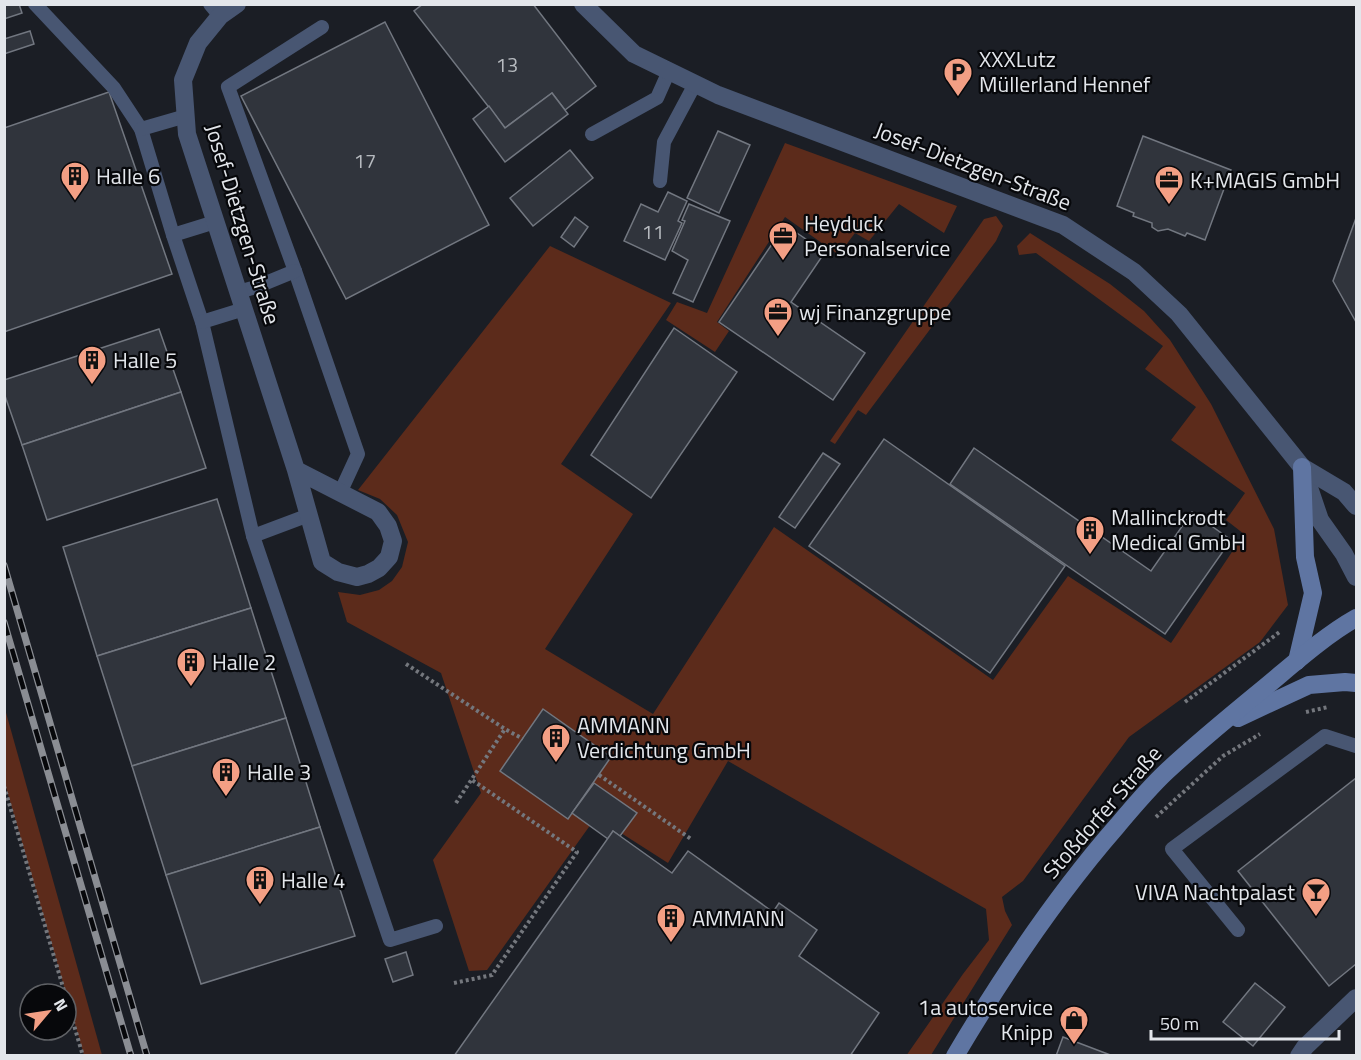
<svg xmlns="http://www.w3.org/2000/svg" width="1361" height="1060" viewBox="0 0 1361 1060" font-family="'Titillium Web',sans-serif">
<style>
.grass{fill:#5c2b1b}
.building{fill:#30343c;stroke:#727780;stroke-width:1.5}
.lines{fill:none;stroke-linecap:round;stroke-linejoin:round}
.path{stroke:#74777d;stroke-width:4;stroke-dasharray:3 3;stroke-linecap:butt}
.lane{stroke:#485672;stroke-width:14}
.street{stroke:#485672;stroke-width:18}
.secondary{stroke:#5f75a2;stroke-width:18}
.rail-casing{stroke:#8a8d93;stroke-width:7}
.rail{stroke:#07080b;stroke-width:4.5;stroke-dasharray:14;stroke-linecap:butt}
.labels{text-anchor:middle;stroke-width:4.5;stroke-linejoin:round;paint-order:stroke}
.number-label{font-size:20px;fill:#b6babf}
.poi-label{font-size:22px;fill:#e3e6eb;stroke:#07080b;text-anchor:start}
.street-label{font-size:22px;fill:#e3e6eb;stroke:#07080b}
</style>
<rect width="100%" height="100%" fill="#1b1e25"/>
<g class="grass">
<polygon points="785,143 957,206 944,233 899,204 869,241 855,233 843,249 836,253 785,217 717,322 729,331 715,352 666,320 677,302 707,313"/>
<polygon points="996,216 1003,226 996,241 866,415 858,410 835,444 830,441 984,219"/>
<polygon points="1030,233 1110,284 1144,311 1170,340 1211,404 1274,529 1288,605 1260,642 1129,737 1023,881 1002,897 1005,911 1012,925 931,1055 906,1056 963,974 989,940 986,909 728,761 668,863 596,817 487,970 469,971 433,860 481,793 441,673 347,622 338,592 360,595 379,590 392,581 402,567 408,542 397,515 380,499 358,490 550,246 671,303 561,464 633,514 545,649 653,714 774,527 993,680 1068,576 1171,643 1244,534 1226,520 1245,493 1171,440 1196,407 1145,369 1163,346 1036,253 1019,255 1017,246"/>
<polygon points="5,709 102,1055 84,1055 5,784"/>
</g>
<g class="building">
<polygon points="19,4 22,13 4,19 4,5"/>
<polygon points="423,4 533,4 596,86 565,110 552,93 505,128 414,11"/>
<polygon points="385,22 489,225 346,299 241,96"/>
<polygon points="30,31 34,44 4,54 4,39"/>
<polygon points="109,92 172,274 4,332 4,128"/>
<polygon points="552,93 568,114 505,162 473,119 489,106 505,128"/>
<polygon points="718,131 750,145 719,213 687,198"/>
<polygon points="1143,136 1231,170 1205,240 1187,233 1185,236 1168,229 1158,231 1152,227 1152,223 1133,216 1134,213 1117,206"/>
<polygon points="570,150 593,178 533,226 510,198"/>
<polygon points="668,192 687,201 678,221 682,223 665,260 624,241 641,204 658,212"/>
<polygon points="689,204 730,221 693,302 673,293 688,260 672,251 685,221 682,220"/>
<polygon points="575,217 588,227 574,247 561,237"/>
<polygon points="1356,218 1356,322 1333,281"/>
<polygon points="785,225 825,252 791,302 865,353 833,400 719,322"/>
<polygon points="674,328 737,372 651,498 591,455"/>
<polygon points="159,329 181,392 22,445 4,393 4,380"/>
<polygon points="181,392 206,468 47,520 22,445"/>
<polygon points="884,439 1065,566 990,673 809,546"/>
<polygon points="974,448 1151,571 1192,512 1231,540 1165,634 950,484"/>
<polygon points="823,453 840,464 795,528 779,517"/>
<polygon points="217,499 251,608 97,656 63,547"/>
<polygon points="251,608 286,718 132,766 97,656"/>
<polygon points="543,709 611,757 568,819 500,771"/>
<polygon points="286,718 320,827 166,875 132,766"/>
<polygon points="1356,778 1356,964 1329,986 1238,871"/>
<polygon points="594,783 637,813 620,836 613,831 608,839 572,813"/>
<polygon points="320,827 355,936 201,984 166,875"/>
<polygon points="613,831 672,873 688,851 773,912 779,903 817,930 799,956 879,1013 850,1056 454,1056"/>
<polygon points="406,952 413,975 393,982 385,959"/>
<polygon points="1255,983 1285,1007 1253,1046 1223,1022"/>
<polygon points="1063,1037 1113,1056 1056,1056"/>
</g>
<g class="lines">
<g class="path">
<polyline points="406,664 505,729 523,739"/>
<polyline points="1185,702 1281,631"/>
<polyline points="1306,712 1328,707"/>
<polyline points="599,775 691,839"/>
<polyline points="4,786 65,994"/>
<polyline points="456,803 505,729"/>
<polyline points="1156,817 1223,756 1260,734"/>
<polyline points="454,983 492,975 577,852 472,780"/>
<polyline points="66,998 83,1056"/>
</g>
<g class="lane">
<polyline points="35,4 114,88 141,129 173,235 202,322 253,536"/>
<polyline points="210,4 220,16"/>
<polyline points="322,27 228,87 295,271 358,454 340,493"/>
<polyline points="141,129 186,116"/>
<polyline points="592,134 657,98 669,71"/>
<polyline points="660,181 664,142 695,84"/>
<polyline points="173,235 215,222"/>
<polyline points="238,292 256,287 295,271"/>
<polyline points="202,322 244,309"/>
<polyline points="309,515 253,536 390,940 436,926"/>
<polyline points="1238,930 1172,849 1325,736 1356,746"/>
</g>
<g class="street">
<polyline points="237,4 220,16 198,43 183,80 187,134 296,470 322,562 338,572 357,577 368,574 379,568 389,557 393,541 388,526 378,512 296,470"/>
<polyline points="583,4 634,54 718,95 1063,225 1134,272 1179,314 1302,467 1320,520 1344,554 1356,577"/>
<polyline points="1302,467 1344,492 1356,506"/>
<polyline points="1299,1056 1305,1047 1356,998"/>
</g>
<g class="secondary">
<polyline points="1297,661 1313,593 1305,557 1302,467"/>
<polyline points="1238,718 1309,685 1345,682 1356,683"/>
<path d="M955,1056C1003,975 1055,897 1117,826C1133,807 1148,789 1166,772C1197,743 1230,716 1263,689C1291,666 1324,636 1356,618"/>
</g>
<g class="rail-casing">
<g id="rail">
<polyline points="4,565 147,1056"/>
<polyline points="4,622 131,1056"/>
</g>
</g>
<use href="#rail" class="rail"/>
</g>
<defs>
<g id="parking-pin" transform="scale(1.5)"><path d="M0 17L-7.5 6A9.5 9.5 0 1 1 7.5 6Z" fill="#f39f84" stroke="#07080b"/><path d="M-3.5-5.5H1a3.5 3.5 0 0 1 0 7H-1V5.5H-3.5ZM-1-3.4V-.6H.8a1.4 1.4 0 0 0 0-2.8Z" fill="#111"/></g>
<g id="building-pin" transform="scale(1.5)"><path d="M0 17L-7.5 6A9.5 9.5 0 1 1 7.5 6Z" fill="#f39f84" stroke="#07080b"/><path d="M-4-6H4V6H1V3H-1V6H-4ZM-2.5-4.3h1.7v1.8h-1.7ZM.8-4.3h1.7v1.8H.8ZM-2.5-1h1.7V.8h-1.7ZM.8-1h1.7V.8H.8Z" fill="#111"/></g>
<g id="office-pin" transform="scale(1.5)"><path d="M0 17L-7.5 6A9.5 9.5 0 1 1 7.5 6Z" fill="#f39f84" stroke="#07080b"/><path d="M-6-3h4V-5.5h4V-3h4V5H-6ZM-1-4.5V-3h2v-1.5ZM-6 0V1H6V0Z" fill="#111"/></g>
<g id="bar-pin" transform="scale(1.5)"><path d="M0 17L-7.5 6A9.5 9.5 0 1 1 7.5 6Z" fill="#f39f84" stroke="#07080b"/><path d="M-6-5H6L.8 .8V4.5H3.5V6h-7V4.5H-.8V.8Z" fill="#111"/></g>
<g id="shop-pin" transform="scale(1.5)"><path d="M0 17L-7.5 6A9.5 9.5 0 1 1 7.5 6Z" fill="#f39f84" stroke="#07080b"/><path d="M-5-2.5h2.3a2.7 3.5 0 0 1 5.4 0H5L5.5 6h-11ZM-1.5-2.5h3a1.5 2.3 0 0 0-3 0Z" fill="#111"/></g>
</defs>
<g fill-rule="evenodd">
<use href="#parking-pin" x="958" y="72"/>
<use href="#building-pin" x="75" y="176"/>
<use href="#office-pin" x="1169" y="180"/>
<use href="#office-pin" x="783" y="236"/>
<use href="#office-pin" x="778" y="312"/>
<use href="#building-pin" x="92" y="360"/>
<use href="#building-pin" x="1090" y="530"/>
<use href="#building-pin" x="191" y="662"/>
<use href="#building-pin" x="556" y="738"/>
<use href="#building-pin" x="226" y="772"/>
<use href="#building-pin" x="260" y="880"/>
<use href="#bar-pin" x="1316" y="892"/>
<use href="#building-pin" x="671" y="918"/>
<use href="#shop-pin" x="1074" y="1020"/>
</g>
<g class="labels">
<g class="number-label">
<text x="507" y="72">13</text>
<text x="365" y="168">17</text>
<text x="653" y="239">11</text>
</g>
<g class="poi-label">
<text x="979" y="67">XXXLutz<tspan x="979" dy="25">Müllerland Hennef</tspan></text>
<text x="96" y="184">Halle 6</text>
<text x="1190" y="188">K+MAGIS GmbH</text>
<text x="804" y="231">Heyduck<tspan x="804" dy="25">Personalservice</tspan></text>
<text x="799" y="320">wj Finanzgruppe</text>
<text x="113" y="368">Halle 5</text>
<text x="1111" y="525">Mallinckrodt<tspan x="1111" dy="25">Medical GmbH</tspan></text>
<text x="212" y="670">Halle 2</text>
<text x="577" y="733">AMMANN<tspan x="577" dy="25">Verdichtung GmbH</tspan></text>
<text x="247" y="780">Halle 3</text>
<text x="281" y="888">Halle 4</text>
<text x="1295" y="900" text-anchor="end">VIVA Nachtpalast</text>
<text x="692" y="926">AMMANN</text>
<text x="1053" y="1015" text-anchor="end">1a autoservice<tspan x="1053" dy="25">Knipp</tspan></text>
</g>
<g class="street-label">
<text transform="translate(973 166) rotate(21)" y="8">Josef-Dietzgen-Straße</text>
<text transform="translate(243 224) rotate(73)" y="8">Josef-Dietzgen-Straße</text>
<text transform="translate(1102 812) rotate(-49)" y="8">Stoßdorfer Straße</text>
</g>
</g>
<rect width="1361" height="1060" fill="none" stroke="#e3e6eb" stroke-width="12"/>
<g transform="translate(48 1012) rotate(61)"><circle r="28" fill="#07080b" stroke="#5f6165" stroke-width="1.5"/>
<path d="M0-4.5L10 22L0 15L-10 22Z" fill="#f39f84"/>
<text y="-9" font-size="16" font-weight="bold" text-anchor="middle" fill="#e3e6eb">N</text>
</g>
<path d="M1151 1030v9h188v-9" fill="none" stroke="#e3e6eb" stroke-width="3"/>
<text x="1160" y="1030" font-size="18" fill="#e3e6eb" stroke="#07080b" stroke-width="4.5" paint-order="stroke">50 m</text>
</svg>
